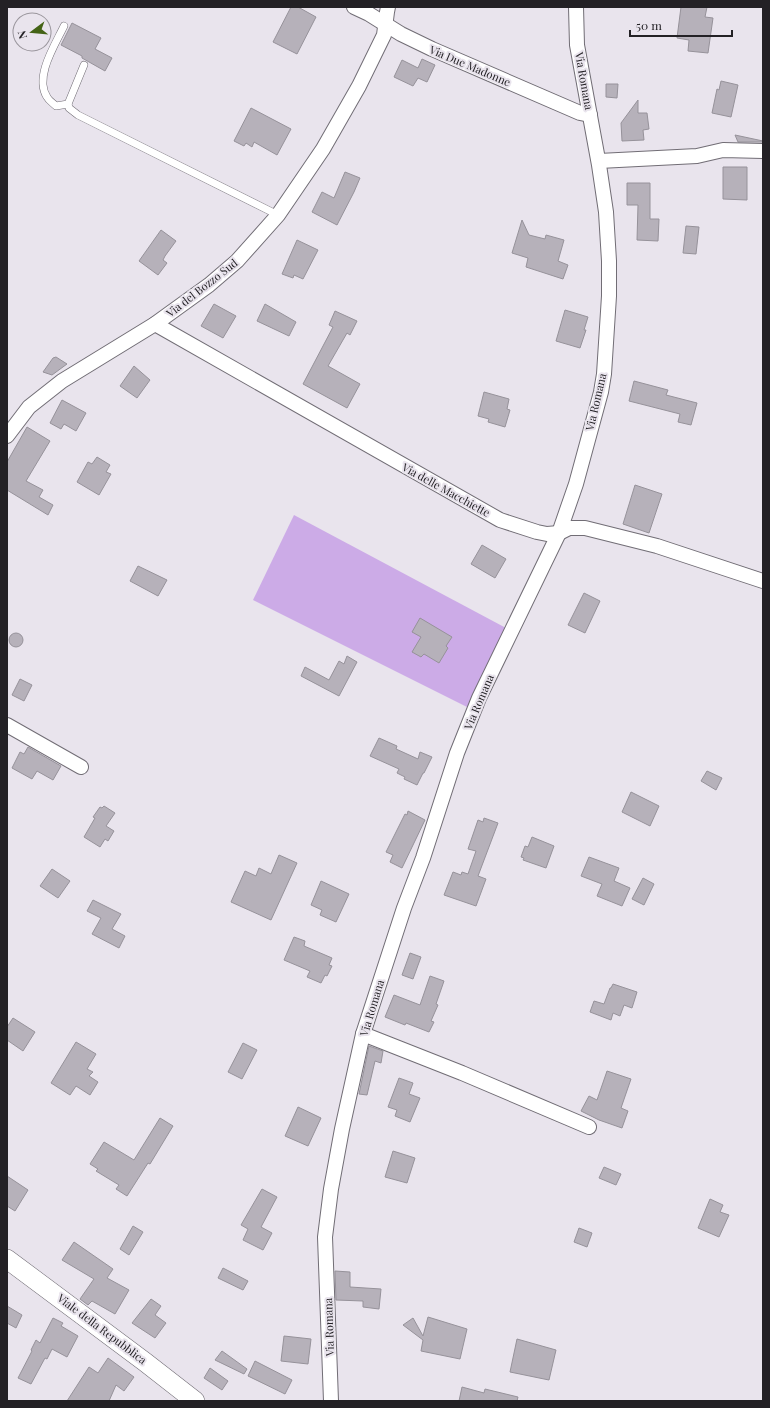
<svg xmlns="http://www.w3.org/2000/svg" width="770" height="1408" viewBox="0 0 770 1408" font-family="'Playfair Display',serif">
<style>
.green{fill:#ccabe7}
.building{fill:#b6b1ba;stroke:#96929a}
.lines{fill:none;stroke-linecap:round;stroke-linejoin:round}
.service-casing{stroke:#716d75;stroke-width:8}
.minor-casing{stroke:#716d75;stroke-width:16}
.secondary-casing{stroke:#716d75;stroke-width:20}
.service{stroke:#fff;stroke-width:7}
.minor{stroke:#fff;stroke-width:14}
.secondary{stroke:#fff;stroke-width:19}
.labels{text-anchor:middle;stroke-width:4;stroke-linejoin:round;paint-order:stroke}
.street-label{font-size:11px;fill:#232125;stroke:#e9e4ed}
</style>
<rect width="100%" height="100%" fill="#e9e4ed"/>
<polygon class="green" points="294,515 506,628 469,708 253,600"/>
<g class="building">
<polygon points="291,7 298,7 316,17 297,54 273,42"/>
<polygon points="681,7 707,7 705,17 713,18 708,53 688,51 689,40 677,38"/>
<polygon points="72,23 101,38 95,49 112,58 105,71 82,58 82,56 61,45"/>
<polygon points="422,59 435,65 427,82 418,78 413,86 394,77 402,60 418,68"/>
<polygon points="721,81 738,85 731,117 712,113 717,89 719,90"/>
<polygon points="606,84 618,84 617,98 606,97"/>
<polygon points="638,100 638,113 647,113 649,129 643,130 644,140 622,141 621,123"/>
<polygon points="251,108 291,129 277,155 254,142 252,147 246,143 244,146 234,141"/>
<polygon points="735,135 763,141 763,142 738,142"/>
<polygon points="723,167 747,167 747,200 723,199"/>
<polygon points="345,172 360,178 354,192 337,225 312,212 322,192 334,198"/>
<polygon points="627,183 650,183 650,219 659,219 658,241 637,240 638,205 627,205"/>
<polygon points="522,220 529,235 545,239 546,235 564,240 558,261 568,265 563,279 526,267 528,258 512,253"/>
<polygon points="686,226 699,227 696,254 683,253"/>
<polygon points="161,230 176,241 165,256 163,260 167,263 158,275 139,261"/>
<polygon points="297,240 318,250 303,279 294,275 293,278 282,274"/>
<polygon points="214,304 236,316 223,338 201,326"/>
<polygon points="265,304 296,322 289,336 257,321"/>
<polygon points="565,310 588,317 584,330 586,330 580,348 556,341"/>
<polygon points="335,311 357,321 350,335 347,333 328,366 360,384 347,408 303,384 333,327 329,325"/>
<polygon points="56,357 67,364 52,375 43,372 53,358"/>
<polygon points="134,366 150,380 137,398 120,386"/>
<polygon points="634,381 668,390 666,395 697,403 691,425 678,422 680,414 629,401"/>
<polygon points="484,392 509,399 507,409 510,410 505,427 488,422 489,419 478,416"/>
<polygon points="62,400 86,413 76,431 64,424 61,429 50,423"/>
<polygon points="27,427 50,441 26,481 43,490 39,497 53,505 48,515 7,490 7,462"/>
<polygon points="97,457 110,465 106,472 111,474 99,495 77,482 88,462 92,464"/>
<polygon points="635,485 662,494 649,533 623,524"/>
<polygon points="482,545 506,559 495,578 471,564"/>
<polygon points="138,566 167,580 158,596 130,581"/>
<polygon points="584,593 600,601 585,633 568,625"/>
<polygon points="420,618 452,637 446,646 448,648 439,663 424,654 421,657 412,652 421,637 412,632"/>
<circle cx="16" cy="640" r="7"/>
<polygon points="347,656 357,662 339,696 301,676 305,667 329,680 339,661 344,664"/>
<polygon points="20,679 32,685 24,701 12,695"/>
<polygon points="379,738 397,746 396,749 418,759 420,752 432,757 424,773 423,773 417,785 404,779 405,777 397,773 399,769 370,756"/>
<polygon points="28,747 61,766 53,780 37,771 32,779 12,768 20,752 24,754"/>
<polygon points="707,771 722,778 716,790 701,781"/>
<polygon points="631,792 659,806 650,826 622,812"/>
<polygon points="104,806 115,813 106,826 114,831 108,841 105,839 100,847 84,837 95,818 93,817 100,807 102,808"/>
<polygon points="408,811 425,820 402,868 390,862 393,855 386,852 405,814 407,815"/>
<polygon points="484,818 498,823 478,876 486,879 476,906 444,895 453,872 461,875 462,872 468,874 476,851 468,849 478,820 483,822"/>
<polygon points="532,837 554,846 546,868 523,860 524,858 521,857 525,846 528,847"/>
<polygon points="279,855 297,863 271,920 231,902 245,871 256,876 259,868 271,874"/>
<polygon points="589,857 619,868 614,881 630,888 622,906 597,896 602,884 581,876"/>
<polygon points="52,869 70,881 58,898 40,886"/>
<polygon points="643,878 654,884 644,905 632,899"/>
<polygon points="321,881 349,894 336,922 320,915 322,910 311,905"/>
<polygon points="93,900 121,914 112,929 125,936 119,948 92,934 101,918 87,911"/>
<polygon points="294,937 305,941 304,946 332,958 329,965 332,966 327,976 325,975 321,983 307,977 310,971 284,960"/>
<polygon points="410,953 421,957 413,979 402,975"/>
<polygon points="430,976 444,981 436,1004 438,1005 431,1021 434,1022 429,1032 406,1023 405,1025 385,1017 394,995 420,1005"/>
<polygon points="613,984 637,992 632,1008 624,1005 620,1016 613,1013 611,1020 590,1012 594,1001 604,1004 610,988 611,988"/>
<polygon points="13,1018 35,1032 23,1051 7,1040 7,1027"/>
<polygon points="76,1042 96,1054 87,1069 93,1072 89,1076 98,1082 90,1095 76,1086 70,1095 51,1083"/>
<polygon points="243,1043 257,1050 242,1079 228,1072"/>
<polygon points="369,1046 383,1051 381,1063 375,1061 367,1095 359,1094"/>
<polygon points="607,1071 631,1079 621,1108 628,1111 622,1128 599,1120 581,1111 589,1096 597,1100"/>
<polygon points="399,1078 413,1083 409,1094 420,1098 410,1122 395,1116 397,1110 388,1107"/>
<polygon points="298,1107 321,1118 308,1146 285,1136"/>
<polygon points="160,1118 173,1126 150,1164 148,1163 127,1196 116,1189 119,1185 96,1171 98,1169 90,1164 104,1142 134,1160"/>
<polygon points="393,1151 415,1158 407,1183 385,1177"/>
<polygon points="604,1167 621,1174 616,1185 599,1178"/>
<polygon points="7,1176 28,1190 15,1211 7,1206"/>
<polygon points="262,1189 277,1197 261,1227 272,1233 263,1250 243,1240 248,1229 241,1225"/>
<polygon points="710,1199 723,1205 720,1212 729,1215 719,1237 698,1228"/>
<polygon points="133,1226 143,1232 129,1255 120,1249"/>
<polygon points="579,1228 592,1233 587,1247 574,1242"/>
<polygon points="74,1242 113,1269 107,1278 129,1290 115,1314 92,1301 88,1305 80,1299 94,1279 62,1260"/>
<polygon points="223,1268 248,1281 243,1290 218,1278"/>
<polygon points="335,1271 350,1272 350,1287 381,1289 379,1309 363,1307 363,1301 336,1300"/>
<polygon points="151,1299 161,1306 155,1315 166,1323 155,1338 132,1323"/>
<polygon points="7,1306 22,1315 16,1328 7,1323"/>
<polygon points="428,1317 467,1329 460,1359 421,1351 423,1340 403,1325 413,1318 423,1336"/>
<polygon points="53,1318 63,1323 61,1326 78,1336 67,1357 52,1349 47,1359 45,1358 31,1384 18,1378 32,1351 31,1350 36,1340 40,1343"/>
<polygon points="284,1336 311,1339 308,1364 281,1361"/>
<polygon points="517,1339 556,1350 549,1380 510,1372"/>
<polygon points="222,1351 247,1369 244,1374 215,1360"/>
<polygon points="108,1358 134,1377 124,1391 116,1385 109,1401 67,1401 89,1367 98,1373"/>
<polygon points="255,1361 292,1380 285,1394 248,1376"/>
<polygon points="210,1368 228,1381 222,1390 204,1378"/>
<polygon points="462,1387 484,1393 485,1389 518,1397 517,1401 459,1401"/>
</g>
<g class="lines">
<g class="service-casing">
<g id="service">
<path d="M64,26C55,45 34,77 47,97C49,101 53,103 56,106L68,104"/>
<polyline points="84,65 68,104 69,108 78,115 278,215"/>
</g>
</g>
<g class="minor-casing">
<g id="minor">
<polyline points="354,7 369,14 401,34 432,49 580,113 590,115"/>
<polyline points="599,161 697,156 723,150 763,151"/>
<polyline points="155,324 500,520 537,532 547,534 559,533 569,528 585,528 657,546 763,581"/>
<polyline points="7,436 29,407 62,381 155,324 209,285 237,261 278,215 323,149 359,86 384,35 387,12 388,7"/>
<polyline points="7,725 81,767"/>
<polyline points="363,1034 462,1073 589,1127"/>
<polyline points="331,1401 325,1237 331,1189 342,1129 363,1034 404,908 423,858 457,753 479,698 559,533 576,484 601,392 604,374 609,296 609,261 606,212 599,165 577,45 576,7"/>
</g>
</g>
<g class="secondary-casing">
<polyline id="secondary" points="7,1259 145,1362 195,1401"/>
</g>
<use href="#service" class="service"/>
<use href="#minor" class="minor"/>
<use href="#secondary" class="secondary"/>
</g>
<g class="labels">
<g class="street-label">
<text transform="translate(470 66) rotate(23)" y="4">Via Due Madonne</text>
<text transform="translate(584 81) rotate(80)" y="4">Via Romana</text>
<text transform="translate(202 288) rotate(-38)" y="4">Via del Bozzo Sud</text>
<text transform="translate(596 402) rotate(-77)" y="4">Via Romana</text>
<text transform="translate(446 490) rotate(29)" y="4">Via delle Macchiette</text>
<text transform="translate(479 702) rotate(-67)" y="4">Via Romana</text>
<text transform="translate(372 1008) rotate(-73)" y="4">Via Romana</text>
<text transform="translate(329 1327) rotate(-92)" y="4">Via Romana</text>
<text transform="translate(102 1329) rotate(37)" y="4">Viale della Repubblica</text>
</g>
</g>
<rect width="770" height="1408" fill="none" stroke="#232125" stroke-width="16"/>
<g transform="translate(32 32) rotate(254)"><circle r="19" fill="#e9e4ed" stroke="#9a969d"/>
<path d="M0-3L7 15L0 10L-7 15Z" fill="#446316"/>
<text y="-6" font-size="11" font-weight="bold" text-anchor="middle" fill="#232125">N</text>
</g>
<path d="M630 30v6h102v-6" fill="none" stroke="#232125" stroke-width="2"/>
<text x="636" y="30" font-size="12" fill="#232125" stroke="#e9e4ed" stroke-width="3" paint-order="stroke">50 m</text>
</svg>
